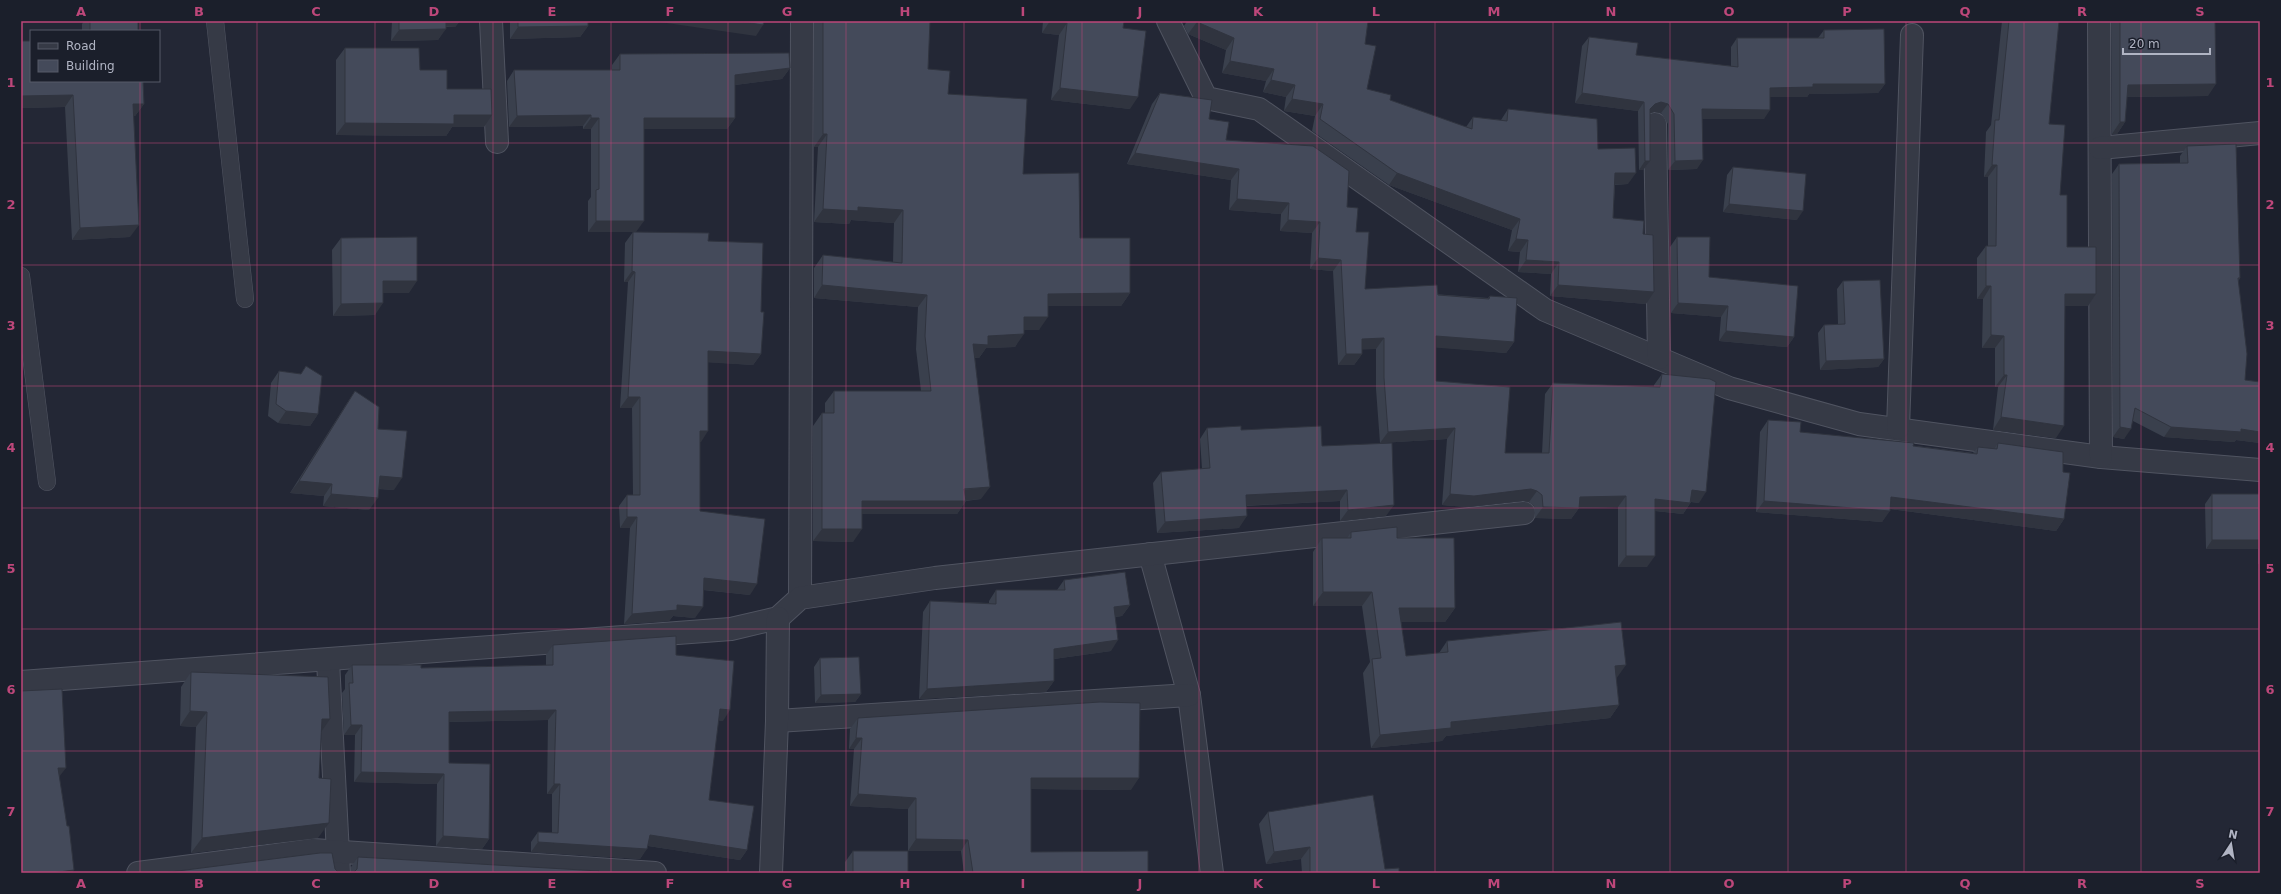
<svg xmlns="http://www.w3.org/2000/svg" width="2281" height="894" viewBox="0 0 2281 894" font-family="'DejaVu Sans',sans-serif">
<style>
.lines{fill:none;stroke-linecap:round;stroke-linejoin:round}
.lane-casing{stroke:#505461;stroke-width:18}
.street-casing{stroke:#505461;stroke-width:24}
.lane{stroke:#363a46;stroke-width:17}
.street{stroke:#363a46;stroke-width:22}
.wall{fill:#3a404d}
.shaded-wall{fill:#30343f}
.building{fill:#444a5a;stroke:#30343f}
.grid{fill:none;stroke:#bd477a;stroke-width:1;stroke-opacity:0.55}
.neatline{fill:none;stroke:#bd477a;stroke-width:1.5}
.grid-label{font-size:13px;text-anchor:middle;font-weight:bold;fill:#bd477a}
</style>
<rect width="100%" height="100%" fill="#232735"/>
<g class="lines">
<g class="lane-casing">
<g id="lane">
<polyline points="215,21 245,299"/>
<polyline points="21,276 47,482"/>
</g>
</g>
<g class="street-casing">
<g id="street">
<polyline points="491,21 497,142"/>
<polyline points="1168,21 1206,98 1259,109 1545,310 1729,388 1859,424 2101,457 2260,470"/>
<polyline points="2099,21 2101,457"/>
<polyline points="1655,124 1659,358"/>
<polyline points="2100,148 2260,133"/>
<polyline points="1898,428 1912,35"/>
<polyline points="1150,554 1189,695 1212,873"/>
<polyline points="800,598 802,21"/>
<polyline points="328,661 339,873"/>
<polyline points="21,682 731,629 778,618 800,598 935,578 1524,513"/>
<polyline points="777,721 1189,695"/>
<polyline points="138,873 313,850 655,873"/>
<polyline points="771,873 777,721 778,618"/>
</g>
</g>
<use href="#lane" class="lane"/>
<use href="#street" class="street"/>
</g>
<g class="wall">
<polygon points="84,21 138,21 138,31 82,31 82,24"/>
<polygon points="392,21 460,21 455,27 446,27 438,40 391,41"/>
<polygon points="510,21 588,21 588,26 580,37 510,39"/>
<polygon points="814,21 930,21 928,69 948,94 1023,174 1130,293 1121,306 1048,306 1039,330 1024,330 1015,347 986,348 979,358 975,358 981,499 966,501 957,514 862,514 853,542 813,541 813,426 822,413 825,413 825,403 834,391 921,391 916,349 918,307 814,298 814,268 823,255 893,262 894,223 851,220 849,224 814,222 818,147 814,147"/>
<polygon points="1043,21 1124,21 1123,28 1130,109 1051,100 1059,35 1042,33"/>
<polygon points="1187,21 1368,21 1365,44 1367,89 1390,100 1466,127 1473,117 1501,120 1508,109 1598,149 1628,184 1615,185 1613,218 1643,234 1646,304 1550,296 1551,274 1518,272 1520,252 1508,251 1512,230 1389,185 1312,131 1315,116 1284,111 1286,97 1263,92 1266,81 1222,73 1226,50 1188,34 1184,26"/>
<polygon points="2002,21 2059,21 2049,124 2060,195 2067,247 2096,294 2088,306 2065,306 2056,438 1993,430 1998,387 1995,387 1995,348 1982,348 1983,299 1977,299 1977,258 1986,246 1988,246 1988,177 1984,177 1986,132 1991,125"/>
<polygon points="2111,21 2215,21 2208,96 2127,97 2125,122 2117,134 2112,134"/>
<polygon points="1824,30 1885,84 1878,93 1809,94 1807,97 1770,97 1764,119 1702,119 1697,169 1668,170 1668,124 1661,113 1654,112 1650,113 1650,161 1643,170 1639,170 1638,111 1575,103 1582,46 1589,37 1636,55 1731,66 1731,47 1737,38 1818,38"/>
<polygon points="21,41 144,104 135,116 133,116 130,237 72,240 65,107 21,108"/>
<polygon points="345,48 420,70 447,89 484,127 452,127 446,136 336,135 336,60"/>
<polygon points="620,54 790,68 782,79 735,85 735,118 727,129 644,129 636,232 708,241 761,312 761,354 753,365 708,362 701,442 700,442 700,511 750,595 703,590 695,618 673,616 669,621 624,624 630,528 620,528 619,506 627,495 633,495 632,408 620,408 628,282 624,282 625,243 633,232 588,232 588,201 591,197 591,129 583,129 583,126 509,127 507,81 514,70 612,70 612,65"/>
<polygon points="1160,93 1209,119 1226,140 1347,207 1356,232 1365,289 1488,298 1490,296 1514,342 1506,353 1436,347 1436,381 1505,453 1542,453 1545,394 1553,383 1654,387 1654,385 1662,374 1699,503 1691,502 1683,514 1655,511 1647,567 1618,567 1618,507 1579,508 1571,519 1535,518 1534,506 1529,502 1523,501 1466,507 1442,505 1447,439 1380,443 1376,389 1376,349 1362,349 1362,354 1354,365 1338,365 1333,271 1310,269 1312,233 1280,231 1281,214 1229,210 1231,180 1127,164 1152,104"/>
<polygon points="2187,146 2240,278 2238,282 2245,380 2260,382 2260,443 2236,440 2234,442 2164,437 2133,421 2124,439 2113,437 2112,174 2119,164 2180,163 2180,156"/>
<polygon points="1733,167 1797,220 1723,212 1727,175"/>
<polygon points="1677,237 1709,277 1794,337 1787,347 1719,341 1721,317 1671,313 1670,247"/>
<polygon points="341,238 409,293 383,293 375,315 333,316 332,250"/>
<polygon points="1843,281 1884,359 1878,367 1820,370 1818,333 1824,325 1838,324 1837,289"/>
<polygon points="306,366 318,414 310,426 278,423 268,416 271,383 279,371 301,374"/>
<polygon points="355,391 378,429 394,490 378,489 369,510 323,506 324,496 290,493 347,403"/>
<polygon points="1768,420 1800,432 1973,453 1978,447 1994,449 1998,443 2063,472 2064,519 2056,531 1890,509 1882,522 1756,512 1760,432"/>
<polygon points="1207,428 1241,430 1322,446 1386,516 1340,521 1340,501 1246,506 1239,528 1157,533 1153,483 1161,472 1202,469 1200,439"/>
<polygon points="2212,494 2260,494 2260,564 2258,564 2258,549 2206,549 2205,504"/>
<polygon points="1351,532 1397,538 1455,608 1445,622 1401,622 1406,656 1439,653 1447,641 1616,678 1619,705 1610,718 1446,736 1442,741 1371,748 1363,673 1370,662 1362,606 1313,606 1313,552 1322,538 1347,538"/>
<polygon points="1064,580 1130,605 1122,616 1115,617 1111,651 1054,659 1054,681 1046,692 919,699 923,612 930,601 989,603 989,601 996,590 1057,590"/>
<polygon points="553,645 676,655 723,721 718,720 709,800 747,850 740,860 648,846 640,859 531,852 531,842 538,832 552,833 552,794 547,794 548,720 449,722 449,763 489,839 482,849 436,846 437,784 354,782 355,735 344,735 342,693 345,689 345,675 352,665 421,668 546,665 546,655"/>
<polygon points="820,658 861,694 855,702 815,703 814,667"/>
<polygon points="191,672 321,732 319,778 318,838 191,853 196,727 180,726 181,687"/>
<polygon points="858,718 1131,790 1031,789 1031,852 1148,873 964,873 961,851 908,851 908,809 850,806 854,749 849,749 850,729"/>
<polygon points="1268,812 1385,869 1399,873 1302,873 1301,859 1266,864 1259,824"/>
<polygon points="853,851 908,873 845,873 845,862"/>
<polygon points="358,857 598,873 351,873 351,867"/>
</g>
<g class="shaded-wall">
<polygon points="442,21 460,21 455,27 438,26"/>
<polygon points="653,21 737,21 763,25 756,36"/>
<polygon points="1050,21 1067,23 1059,35 1042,33"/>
<polygon points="1197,22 1234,38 1226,50 1188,34"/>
<polygon points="588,26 580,37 510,39 518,27"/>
<polygon points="446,29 438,40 391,41 399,30"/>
<polygon points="1230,61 1274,69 1266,81 1222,73"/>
<polygon points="790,68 782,79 727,86 735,75"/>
<polygon points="1271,80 1295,85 1286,97 1263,92"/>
<polygon points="1813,84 1885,84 1878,93 1809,94 1807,97 1764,97 1770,88"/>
<polygon points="2216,84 2208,96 2120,97 2128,85"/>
<polygon points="1060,88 1138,97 1130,109 1051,100"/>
<polygon points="1582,93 1644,102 1638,111 1575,103"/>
<polygon points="73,95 65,107 21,108 21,96"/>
<polygon points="1292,99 1323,104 1315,116 1284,111"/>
<polygon points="1661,102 1668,104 1661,113 1654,112 1648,114 1644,118 1650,109 1655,104"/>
<polygon points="133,104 144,104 135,116 124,116"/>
<polygon points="1702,109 1770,110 1764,119 1696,119"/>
<polygon points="454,115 492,115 484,127 452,127 446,136 336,135 345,123"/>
<polygon points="591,115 583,126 509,127 517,116"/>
<polygon points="591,118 599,118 591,129 583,129"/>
<polygon points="644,118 735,118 727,129 636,129"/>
<polygon points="2120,122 2125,122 2117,134 2112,134"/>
<polygon points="823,134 827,134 818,147 814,147"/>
<polygon points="1135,153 1239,169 1231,180 1127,164"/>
<polygon points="1703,160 1697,169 1668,170 1675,161"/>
<polygon points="1645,161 1650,161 1643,170 1639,170"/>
<polygon points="1992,165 1997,165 1988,177 1984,177"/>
<polygon points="1397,173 1520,219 1512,230 1389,185"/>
<polygon points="1615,173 1636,173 1628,184 1607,185"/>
<polygon points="1237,199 1289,203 1281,214 1229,210"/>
<polygon points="1729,204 1803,211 1797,220 1723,212"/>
<polygon points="858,207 903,210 894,223 851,220 849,224 814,222 823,209"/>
<polygon points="1288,220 1320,222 1312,233 1280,231"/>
<polygon points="596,221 644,221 636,232 588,232"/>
<polygon points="139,225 130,237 72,240 80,228"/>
<polygon points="1516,239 1528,240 1520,252 1508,251"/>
<polygon points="1318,258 1341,260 1333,271 1310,269"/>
<polygon points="1526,260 1559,262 1551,274 1518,272"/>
<polygon points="632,271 635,272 628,282 624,282"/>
<polygon points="383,281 417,281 409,293 375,293"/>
<polygon points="822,285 927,295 918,307 814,298"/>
<polygon points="1558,285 1654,292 1646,304 1550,296"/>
<polygon points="1986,286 1991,286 1983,299 1977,299"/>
<polygon points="1130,293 1121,306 1039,306 1048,294"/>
<polygon points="2065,294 2096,294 2088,306 2057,306"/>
<polygon points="383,303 375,315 333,316 341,304"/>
<polygon points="1678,303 1728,306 1721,317 1671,313"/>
<polygon points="1024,317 1048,317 1039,330 1015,330"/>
<polygon points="1726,331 1794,337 1787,347 1719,341"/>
<polygon points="1024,334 1015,347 986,348 979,358 964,357 973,344 988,336"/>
<polygon points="1991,335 2004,336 1995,348 1982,348"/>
<polygon points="1436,336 1514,342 1506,353 1428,347"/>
<polygon points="1384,338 1376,349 1355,350 1362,339"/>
<polygon points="708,351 761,354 753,365 701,362"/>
<polygon points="1346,354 1362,354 1354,365 1338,365"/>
<polygon points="1884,359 1878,367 1820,370 1826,361"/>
<polygon points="2004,375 2007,375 1998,387 1995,387"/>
<polygon points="628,397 640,397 632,408 620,408"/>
<polygon points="286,411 318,414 310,426 278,423"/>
<polygon points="2001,417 2064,426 2056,438 1993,430"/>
<polygon points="2120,427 2131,429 2124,439 2113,437"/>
<polygon points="2171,427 2241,429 2260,432 2260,443 2236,440 2234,442 2164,437"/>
<polygon points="1455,428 1447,439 1380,443 1388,432"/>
<polygon points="700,431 708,431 701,442 692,442"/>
<polygon points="380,476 402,478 394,490 371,488"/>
<polygon points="299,481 332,484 324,496 290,493"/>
<polygon points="990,487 981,499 961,501 966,501 957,514 853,514 862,501"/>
<polygon points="1531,489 1537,491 1529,502 1523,501 1466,507 1442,505 1450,494"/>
<polygon points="1347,490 1340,501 1238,506 1246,495"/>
<polygon points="1692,490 1706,492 1699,503 1684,501"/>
<polygon points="331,494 378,498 369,510 323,506"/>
<polygon points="1626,496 1618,507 1572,508 1580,497"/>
<polygon points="1891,497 2064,519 2056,531 1883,508"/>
<polygon points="1655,499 1690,503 1683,514 1647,510"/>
<polygon points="1764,501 1890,511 1882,522 1756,512"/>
<polygon points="1394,505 1386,516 1340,521 1348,510"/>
<polygon points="1543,507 1579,508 1571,519 1535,518"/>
<polygon points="1247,516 1239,528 1157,533 1165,522"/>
<polygon points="627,517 637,517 630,528 620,528"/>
<polygon points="822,529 862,529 853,542 813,541"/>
<polygon points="2212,540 2260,540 2260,546 2258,549 2206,549"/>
<polygon points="1626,556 1655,556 1647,567 1618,567"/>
<polygon points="704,578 757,584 750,595 696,589"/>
<polygon points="1323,592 1372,592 1362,606 1313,606"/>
<polygon points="677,605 703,607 695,618 673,616 669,621 624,624 632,614"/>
<polygon points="1130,605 1122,616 1107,618 1114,607"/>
<polygon points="1399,608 1455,608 1445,622 1390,622"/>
<polygon points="1118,640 1111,651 1046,660 1054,649"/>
<polygon points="1626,665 1616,679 1615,666"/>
<polygon points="1054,681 1046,692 919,699 927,689"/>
<polygon points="861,694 855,702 815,703 821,695"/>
<polygon points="1619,705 1610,718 1446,736 1442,741 1371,748 1380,735 1451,722"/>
<polygon points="720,709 730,710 723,721 713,720"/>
<polygon points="556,710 548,720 442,722 449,712"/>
<polygon points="190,711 207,712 196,727 180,726"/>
<polygon points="322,719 330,719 319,735"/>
<polygon points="351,725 362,725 355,735 344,735"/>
<polygon points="856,738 862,738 854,749 849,749"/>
<polygon points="58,768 66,768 59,777"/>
<polygon points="361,772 444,774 437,784 354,782"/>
<polygon points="1031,778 1139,778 1131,790 1023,789"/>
<polygon points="554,784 560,784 552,794 547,794"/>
<polygon points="858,794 916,798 908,809 850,806"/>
<polygon points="329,823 318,838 191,853 202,838"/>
<polygon points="650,835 747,850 740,860 642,845"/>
<polygon points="443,836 489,839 482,849 436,846"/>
<polygon points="916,839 968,840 961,851 908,851"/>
<polygon points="538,842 647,849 640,859 531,852"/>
<polygon points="1310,847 1301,859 1266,864 1274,852"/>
<polygon points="74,870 72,873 51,873"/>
</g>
<g class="building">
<rect x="90" y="21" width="48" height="10"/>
<polygon points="399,21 446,21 446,29 399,30"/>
<polygon points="518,21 588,21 588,26 518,27"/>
<polygon points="737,21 764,21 763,25"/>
<polygon points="823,21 930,21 928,69 950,71 948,94 1027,99 1023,174 1079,173 1080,238 1130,238 1130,293 1048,294 1048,317 1024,317 1024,334 988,336 988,345 973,344 990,487 964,489 966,501 862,501 862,529 822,529 822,413 834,413 834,391 931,391 925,336 927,295 822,285 823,255 902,263 903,210 858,207 858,211 823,209 827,134 823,134"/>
<polygon points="1050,21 1124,21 1123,28 1146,31 1138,97 1060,88 1067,23"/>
<polygon points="1196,21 1368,21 1365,44 1376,46 1367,89 1391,95 1390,100 1472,129 1473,117 1507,121 1508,109 1597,119 1598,149 1635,148 1636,173 1615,173 1613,218 1644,221 1643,234 1653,235 1654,292 1558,285 1559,262 1526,260 1528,240 1516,239 1520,219 1397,173 1320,119 1323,104 1292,99 1295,85 1271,80 1274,69 1230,61 1234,38 1197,22"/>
<polygon points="2009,21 2059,21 2049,124 2065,125 2060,195 2067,195 2067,247 2096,247 2096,294 2065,294 2064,426 2001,417 2007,375 2004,375 2004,336 1991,335 1991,286 1986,286 1986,246 1996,246 1997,165 1992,165 1995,120 1999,120"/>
<polygon points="2120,21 2215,21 2216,84 2128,85 2125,122 2120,122"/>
<polygon points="1884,29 1885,84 1813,84 1813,87 1770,88 1770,110 1702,109 1703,160 1675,161 1674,114 1668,104 1661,102 1655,104 1650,109 1650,161 1645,161 1644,102 1582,93 1589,37 1638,43 1636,55 1738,67 1737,38 1824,38 1824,30"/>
<polygon points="21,41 31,41 31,81 143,81 144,104 133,104 139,225 80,228 73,95 21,96"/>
<polygon points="345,48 419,48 420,70 447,70 447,89 491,89 492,115 454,115 454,124 345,123"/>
<polygon points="789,53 790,68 735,75 735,118 644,118 644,221 596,221 596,190 599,189 599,118 591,118 591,115 517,116 514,70 620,70 620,54"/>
<polygon points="1160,93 1212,100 1209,119 1229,122 1226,140 1313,146 1349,171 1347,207 1358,208 1356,232 1369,232 1365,289 1437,285 1438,295 1489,299 1490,296 1517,298 1514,342 1436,336 1436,381 1510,387 1505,453 1549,453 1553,383 1660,387 1662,374 1710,379 1716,382 1706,492 1692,490 1690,503 1655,499 1655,556 1626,556 1626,496 1580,497 1579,508 1543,507 1542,495 1537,491 1531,489 1474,496 1450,494 1455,428 1388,432 1384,378 1384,338 1362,339 1362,354 1346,354 1341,260 1318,258 1320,222 1288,220 1289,203 1237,199 1239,169 1135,153"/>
<polygon points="2236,144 2240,278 2238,278 2247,354 2245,380 2260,382 2260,432 2241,429 2241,432 2171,427 2135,408 2131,429 2120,427 2119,164 2188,163 2187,146"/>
<polygon points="1733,167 1806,174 1803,211 1729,204"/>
<polygon points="633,232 709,233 708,241 763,243 761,312 764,312 761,354 708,351 708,431 700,431 700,511 765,519 757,584 704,578 703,607 677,605 677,610 632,614 637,517 627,517 627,495 640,495 640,397 628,397 635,272 632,271"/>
<polygon points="417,237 417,281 383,281 383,303 341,304 341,238"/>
<polygon points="1677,237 1710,237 1709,277 1798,286 1794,337 1726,331 1728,306 1678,303"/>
<polygon points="1880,280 1884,359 1826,361 1824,325 1845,324 1843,281"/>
<polygon points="306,366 322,376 318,414 286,411 276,404 279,371 301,374"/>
<polygon points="355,391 379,407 378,429 407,431 402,478 380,476 378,498 331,494 332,484 299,481"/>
<polygon points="1768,420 1801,422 1800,432 1914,443 1913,446 1977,454 1978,447 1997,449 1998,443 2063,452 2063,472 2070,473 2064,519 1891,497 1890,511 1764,501"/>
<polygon points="1241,426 1241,430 1321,426 1322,446 1392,443 1394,505 1348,510 1347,490 1246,495 1247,516 1165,522 1161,472 1210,468 1207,428"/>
<rect x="2212" y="494" width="48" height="46"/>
<polygon points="1397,527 1397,538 1454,538 1455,608 1399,608 1406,656 1448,652 1447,641 1621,622 1626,665 1615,666 1619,705 1451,722 1451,728 1380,735 1372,659 1381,658 1372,592 1323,592 1322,538 1351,538 1351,532"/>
<polygon points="1125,572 1130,605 1114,607 1118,640 1054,649 1054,681 927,689 930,601 996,604 996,590 1065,590 1064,580"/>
<polygon points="676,636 676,655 734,661 730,710 720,709 709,800 754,806 747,850 650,835 647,849 538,842 538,832 558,833 560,784 554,784 556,710 449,712 449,763 490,764 489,839 443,836 444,774 361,772 362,725 351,725 349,683 353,683 352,665 421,665 421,668 553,665 553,645"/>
<polygon points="859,657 861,694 821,695 820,658"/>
<polygon points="191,672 328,677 330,719 322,719 319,778 331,779 329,823 202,838 207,712 190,711"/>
<polygon points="62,689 66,768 58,768 67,826 69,826 74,870 51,873 21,873 21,691"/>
<polygon points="1100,702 1140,703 1139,778 1031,778 1031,852 1148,851 1148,873 973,873 968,840 916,839 916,798 858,794 862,738 856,738 858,718"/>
<polygon points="1373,795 1385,869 1399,868 1399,873 1310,873 1310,847 1274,852 1268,812"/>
<rect x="853" y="851" width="55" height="22"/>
<polygon points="320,853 332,853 335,869 339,873 162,873"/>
<polygon points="358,857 599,871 598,873 353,873 357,869"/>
</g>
<path class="grid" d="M140,21V31M257,21V873M375,21V873M493,21V873M611,21V873M728,21V873M846,21V873M964,21V873M1082,21V873M1199,21V873M1317,21V873M1435,21V873M1553,21V873M1670,21V873M1788,21V873M1906,21V873M2024,21V873M2141,21V873M140,81V873M21,143H2260M21,265H2260M21,386H2260M21,508H2260M21,629H2260M21,751H2260"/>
<rect width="2281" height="894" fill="none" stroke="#1b1f2b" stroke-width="44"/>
<rect x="30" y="30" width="130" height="52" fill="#1b1f2b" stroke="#575b68"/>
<rect x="38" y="43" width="20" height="6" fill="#363a46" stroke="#575b68"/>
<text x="66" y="50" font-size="12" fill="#b0b4c3">Road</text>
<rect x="38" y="60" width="20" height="12" fill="#444a5a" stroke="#575b68"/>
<text x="66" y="70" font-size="12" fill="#b0b4c3">Building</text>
<g transform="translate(2231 844) rotate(12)" stroke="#1b1f2b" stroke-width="3" paint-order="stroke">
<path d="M0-3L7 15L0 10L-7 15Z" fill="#b0b4c3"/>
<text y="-6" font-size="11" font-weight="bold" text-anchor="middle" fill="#b0b4c3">N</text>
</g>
<path d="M2123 48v6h87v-6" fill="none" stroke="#b0b4c3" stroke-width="2"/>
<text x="2129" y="48" font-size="12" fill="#b0b4c3" stroke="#1b1f2b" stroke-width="3" paint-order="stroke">20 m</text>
<rect x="22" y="22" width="2237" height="850" class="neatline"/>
<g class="grid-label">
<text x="81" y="16">A</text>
<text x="199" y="16">B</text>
<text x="316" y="16">C</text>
<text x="434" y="16">D</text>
<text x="552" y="16">E</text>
<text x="670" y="16">F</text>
<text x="787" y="16">G</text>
<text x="905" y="16">H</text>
<text x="1023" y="16">I</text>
<text x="1140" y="16">J</text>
<text x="1258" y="16">K</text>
<text x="1376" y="16">L</text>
<text x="1494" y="16">M</text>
<text x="1611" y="16">N</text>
<text x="1729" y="16">O</text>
<text x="1847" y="16">P</text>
<text x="1965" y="16">Q</text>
<text x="2082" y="16">R</text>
<text x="2200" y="16">S</text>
<text x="11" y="87">1</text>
<text x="2270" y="87">1</text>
<text x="11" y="209">2</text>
<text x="2270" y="209">2</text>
<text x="11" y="330">3</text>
<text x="2270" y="330">3</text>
<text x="11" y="452">4</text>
<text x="2270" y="452">4</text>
<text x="11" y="573">5</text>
<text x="2270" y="573">5</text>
<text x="11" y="694">6</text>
<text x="2270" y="694">6</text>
<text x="11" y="816">7</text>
<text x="2270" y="816">7</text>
<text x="81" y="888">A</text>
<text x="199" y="888">B</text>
<text x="316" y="888">C</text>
<text x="434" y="888">D</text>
<text x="552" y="888">E</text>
<text x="670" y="888">F</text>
<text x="787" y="888">G</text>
<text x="905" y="888">H</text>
<text x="1023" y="888">I</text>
<text x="1140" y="888">J</text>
<text x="1258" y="888">K</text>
<text x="1376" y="888">L</text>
<text x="1494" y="888">M</text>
<text x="1611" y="888">N</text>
<text x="1729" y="888">O</text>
<text x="1847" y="888">P</text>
<text x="1965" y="888">Q</text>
<text x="2082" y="888">R</text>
<text x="2200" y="888">S</text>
</g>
</svg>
